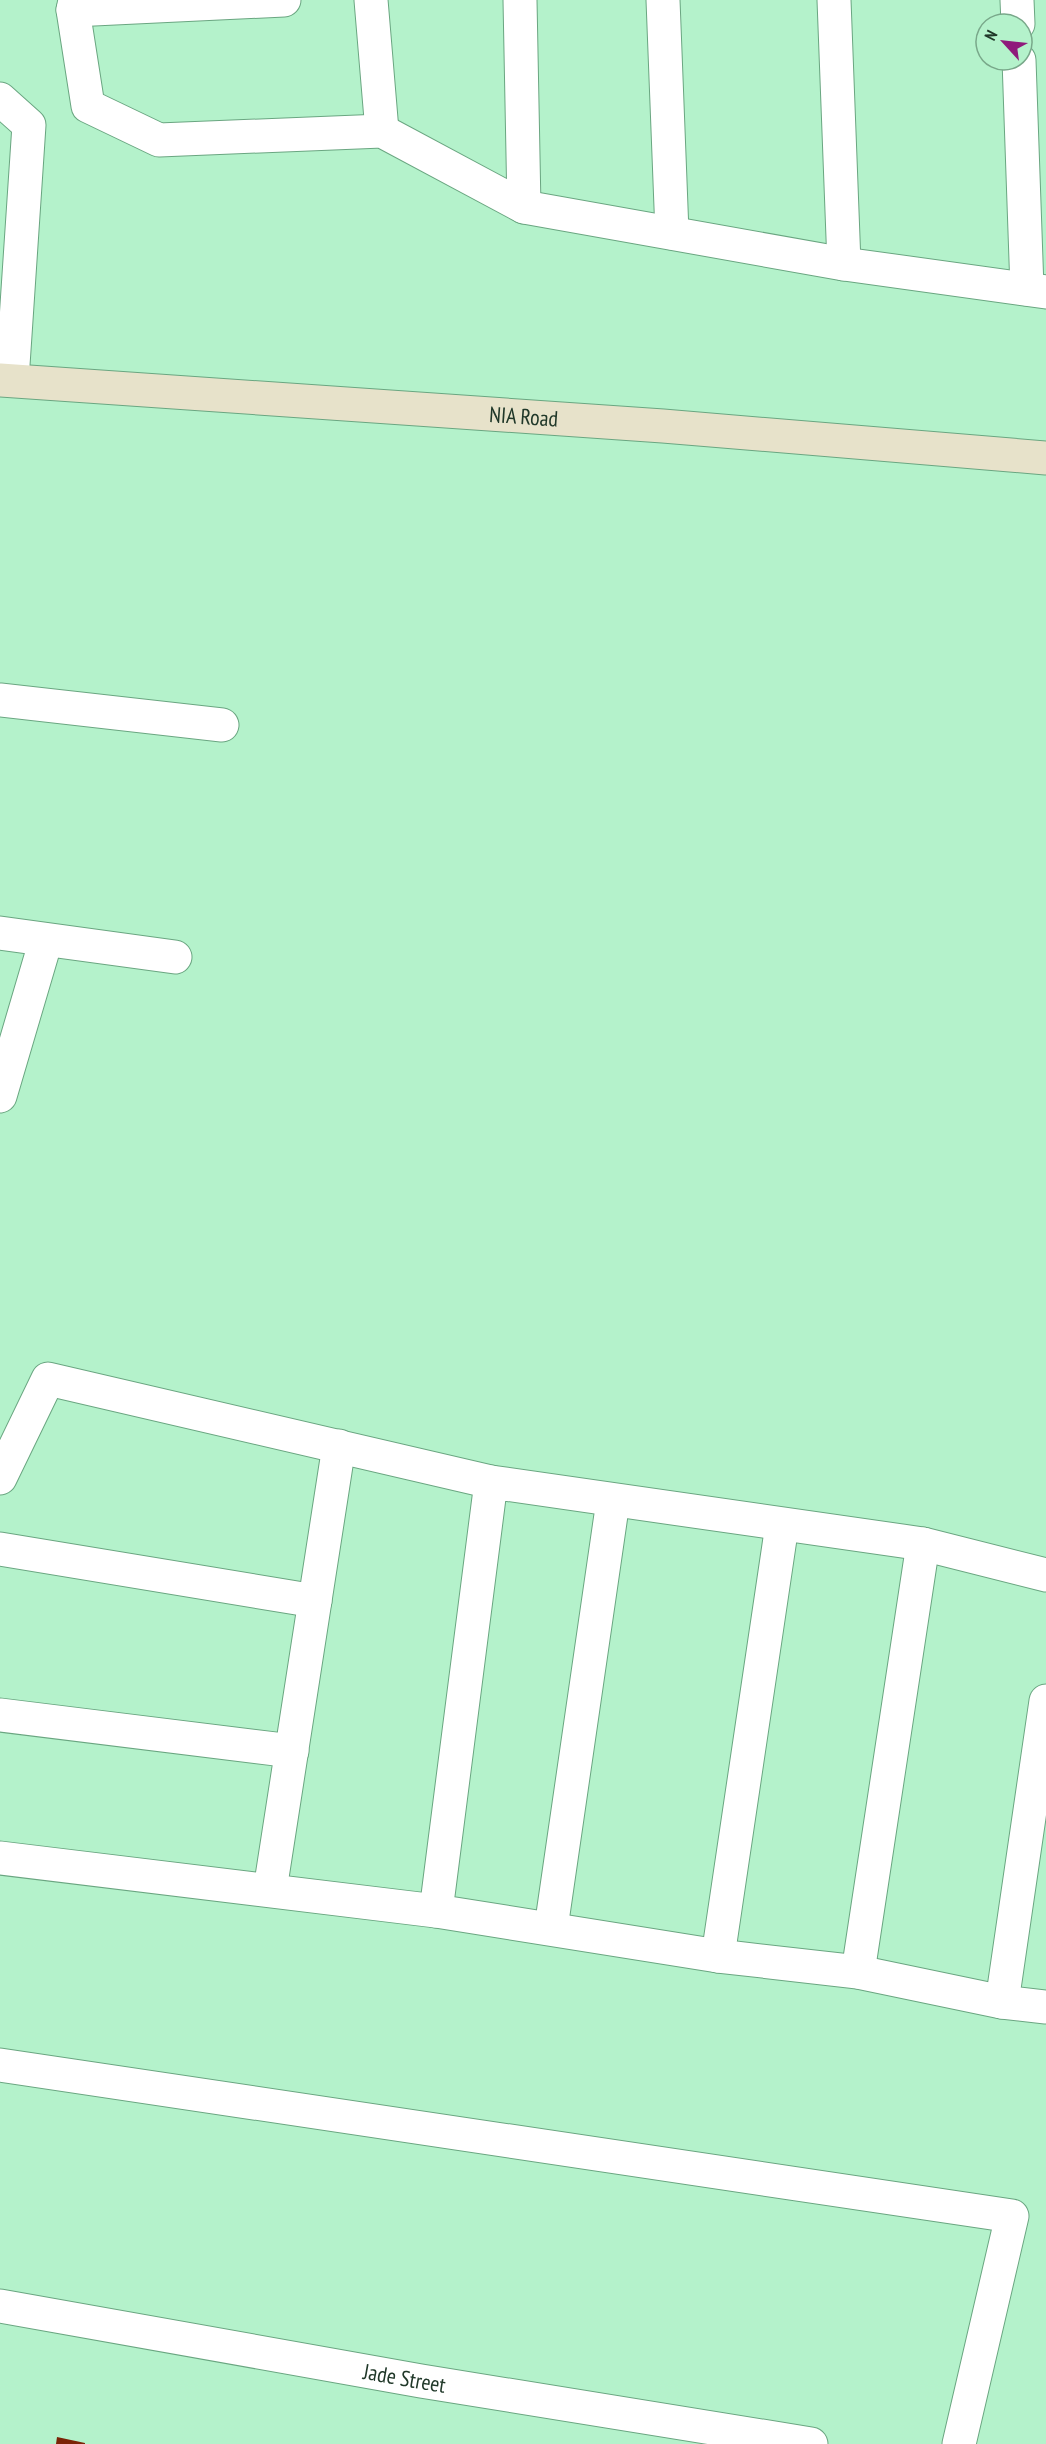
<svg xmlns="http://www.w3.org/2000/svg" width="1046" height="2444" viewBox="0 0 1046 2444" font-family="'PT Sans Narrow',sans-serif">
<style>
.building{fill:#7b2407}
.lines{fill:none;stroke-linecap:round;stroke-linejoin:round}
.street-casing{stroke:#6aa681;stroke-width:35}
.secondary-casing{stroke:#6aa681;stroke-width:35}
.street{stroke:#fff;stroke-width:33}
.secondary{stroke:#e7e2ca;stroke-width:33}
.labels{text-anchor:middle;stroke-width:6;stroke-linejoin:round;paint-order:stroke}
.street-label{font-size:22px;fill:#203829;stroke:#b4f2cb}
</style>
<rect width="100%" height="100%" fill="#b4f2cb"/>
<polygon class="building" points="57,2437 85,2443 85,2444 56,2444"/>
<g class="lines">
<g class="street-casing">
<g id="street">
<polyline points="75,0 73,10 88,106 159,140 382,131 524,207 844,264 1046,292"/>
<polyline points="371,0 382,131"/>
<polyline points="520,0 524,207"/>
<polyline points="663,0 672,233"/>
<polyline points="834,0 844,264"/>
<polyline points="1017,0 1018,24"/>
<polyline points="73,10 284,0"/>
<polyline points="1019,60 1027,289"/>
<polyline points="0,99 29,125 12,380"/>
<polyline points="0,700 222,725"/>
<polyline points="0,933 175,957"/>
<polyline points="0,1096 46,940"/>
<polyline points="0,1478 48,1379 491,1482"/>
<polyline points="0,1549 315,1601"/>
<polyline points="1046,1575 923,1544 491,1482 436,1911 718,1956 858,1972 1002,2002 1046,2007"/>
<polyline points="0,1715 292,1751"/>
<polyline points="0,1858 436,1911"/>
<polyline points="270,1890 339,1446"/>
<polyline points="551,1928 613,1501"/>
<polyline points="718,1956 782,1525"/>
<polyline points="858,1972 923,1544"/>
<polyline points="1002,2002 1046,1701"/>
<polyline points="0,2065 1012,2216 959,2444"/>
<path id="s1" d="M0,2306L421,2381L811,2444"/>
</g>
</g>
<g class="secondary-casing">
<g id="secondary">
<path id="s2" d="M0,380L663,426L1046,458"/>
</g>
</g>
<use href="#street" class="street"/>
<use href="#secondary" class="secondary"/>
</g>
<g class="labels">
<g class="street-label">
<text dy="8" stroke="none"><textPath href="#s2" startOffset="525">NIA Road</textPath></text>
<text dy="8" stroke="none"><textPath href="#s1" startOffset="411">Jade Street</textPath></text>
</g>
</g>
<g transform="translate(1004 42) rotate(297)"><circle r="28" fill="#b4f2cb" stroke="#79a88a" stroke-width="1.5"/>
<path d="M0-4.5L10 22L0 15L-10 22Z" fill="#8f1b7b"/>
<text y="-9" font-size="16" font-weight="bold" text-anchor="middle" fill="#203829">N</text>
</g>
</svg>
